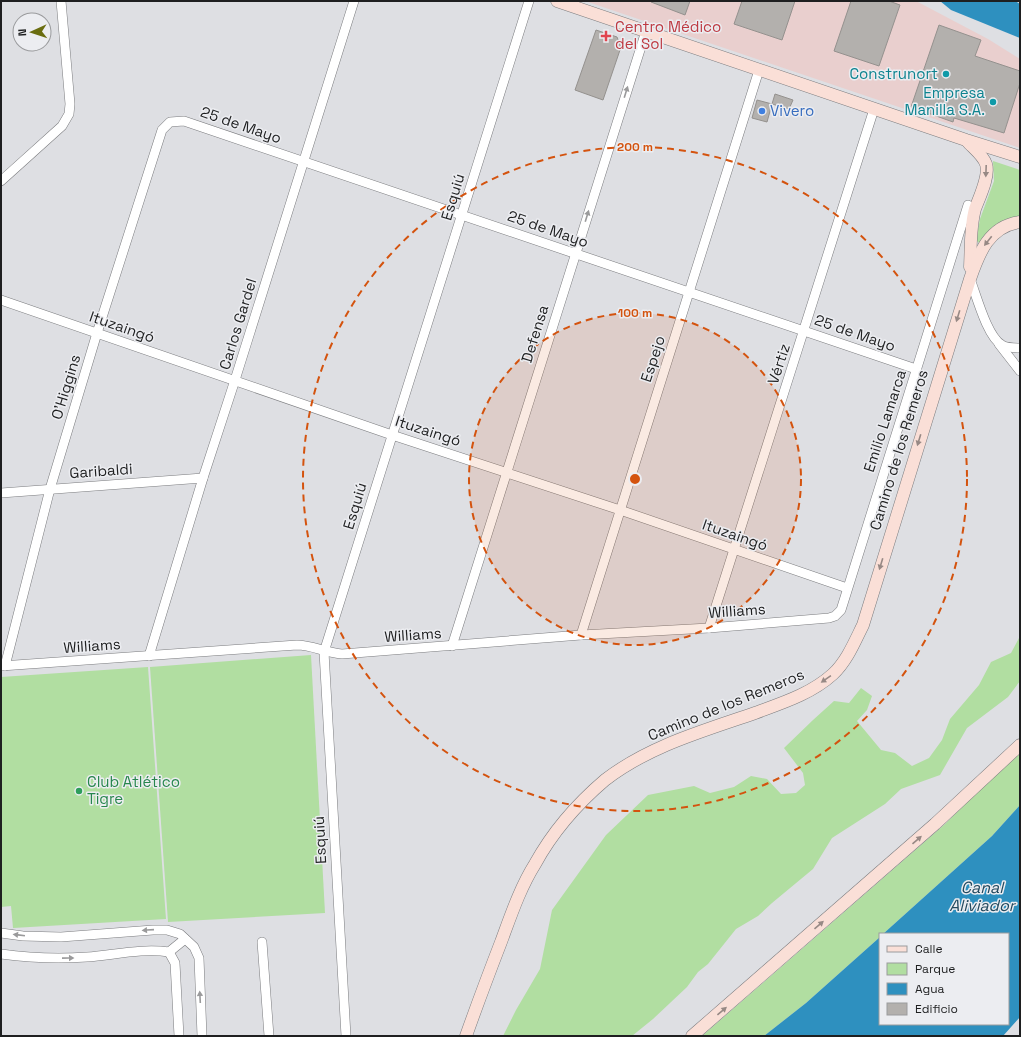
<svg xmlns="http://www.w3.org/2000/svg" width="1021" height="1037" viewBox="0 0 1021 1037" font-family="'Space Grotesk',sans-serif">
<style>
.industrial{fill:#e9cfce}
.green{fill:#b1dea1}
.water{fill:#2e90bf}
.building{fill:#b3b0ad;stroke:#94918e}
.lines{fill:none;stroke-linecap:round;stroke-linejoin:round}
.minor-casing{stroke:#7b7c7f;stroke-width:10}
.secondary-casing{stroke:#7b7c7f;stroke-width:13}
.minor{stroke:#fff;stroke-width:9}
.secondary{stroke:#fadfd7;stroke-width:12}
.oneway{fill:#9a9a9b}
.oneway2{fill:#978985}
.ring{fill:none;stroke:#d4530e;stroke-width:2;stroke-dasharray:7 5}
.health-dot{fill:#e0444e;stroke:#ecedf1;stroke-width:1.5}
.culture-dot{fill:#0f9aa8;stroke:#ecedf1;stroke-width:1.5}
.shop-dot{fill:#3f7fe0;stroke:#ecedf1;stroke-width:1.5}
.leisure-dot{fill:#2e9e5b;stroke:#ecedf1;stroke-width:1.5}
.labels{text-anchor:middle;stroke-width:3;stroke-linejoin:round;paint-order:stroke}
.health-label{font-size:15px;fill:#be3a42;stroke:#ecedf1;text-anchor:start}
.culture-label{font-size:15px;fill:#0d838f;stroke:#ecedf1;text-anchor:end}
.shop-label{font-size:15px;fill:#366cbe;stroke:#ecedf1;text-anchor:start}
.street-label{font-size:15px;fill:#1e1f20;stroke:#ecedf1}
.leisure-label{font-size:15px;fill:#27864d;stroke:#ecedf1;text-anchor:start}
.water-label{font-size:16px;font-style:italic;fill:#234a5f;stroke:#ecedf1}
.centre{fill:#d4530e;stroke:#ecedf1;stroke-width:2}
.ring-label{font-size:12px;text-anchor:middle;font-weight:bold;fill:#d4530e;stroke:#ecedf1;stroke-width:3;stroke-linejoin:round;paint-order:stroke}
</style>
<rect width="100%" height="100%" fill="#dedfe3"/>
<polygon class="industrial" points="585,1 916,1 988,39 1020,59 1020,148"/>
<g class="green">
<polygon points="993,161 1020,170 1020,218 979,243 976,240 980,219 994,181"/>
<polygon points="1019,638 1020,638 1020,681 1008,697 967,728 940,775 901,789 885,804 832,838 813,869 772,903 758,916 736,929 708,964 698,972 687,987 653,1019 632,1036 503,1036 516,1010 540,969 552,910 606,835 648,795 694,786 710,793 734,787 751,776 767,779 781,794 796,793 805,785 803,773 784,748 813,720 834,701 849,703 861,688 872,696 867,710 857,721 881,750 895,753 912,766 929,758 942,740 950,719 979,685 991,662 1011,653"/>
<polygon points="311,655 325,913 168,922 150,667"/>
<polygon points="148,667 166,919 13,928 11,906 1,907 1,677"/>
<polygon points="1020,749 1020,805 992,836 883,934 880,934 880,937 806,1003 764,1036 702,1036 945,824"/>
</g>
<g class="water">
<polygon points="940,1 1015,1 1020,4 1020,38 951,10"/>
<polygon points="1020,805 1020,1017 1003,1036 764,1036 806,1003 880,937 880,1024 1008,1024 1008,934 883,934 992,836"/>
</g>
<g class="building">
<polygon points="651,1 690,1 685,15 651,2"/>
<polygon points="742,1 795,1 782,40 734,24"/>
<polygon points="851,1 889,1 900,5 879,66 834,51"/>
<polygon points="939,25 981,40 975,56 1020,71 1020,83 1004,133 954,118 953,122 911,107"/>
<polygon points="596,30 617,37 621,47 603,100 575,90"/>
<polygon points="775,94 793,100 789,109 772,104"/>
<polygon points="757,100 772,104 767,122 752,118"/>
</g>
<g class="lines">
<g class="minor-casing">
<g id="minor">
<polyline points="1,181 62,126 69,114 70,104 61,1"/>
<path d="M970,279C976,294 987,337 1002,345C1007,348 1014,348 1020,348"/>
<polyline points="1,300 392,435 620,510 847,588"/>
<polyline points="999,344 1020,371"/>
<polyline points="1,493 203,478"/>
<polyline points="709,628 874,109"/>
<polyline points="581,635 759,70"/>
<polyline points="452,646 646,31"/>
<polyline points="149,656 203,478 235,380 354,1"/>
<path d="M1,666L297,645C312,645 326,653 342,654L581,635L709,628L829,618L835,616L841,610L968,205"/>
<polyline points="5,666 50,489 97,333 162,130 170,122 184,121 916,369"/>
<polyline points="1,933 23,936 61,937 153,930 167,930 180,934 194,947 199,958 202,1036"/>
<polyline points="262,942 269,1036"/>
<polyline points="169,952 175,963 179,1036"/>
<path d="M1,954C30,958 58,959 87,957C114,955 142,948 169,952L185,939"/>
<polyline points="346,1036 324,652 529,1"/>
</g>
</g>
<g class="secondary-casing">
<g id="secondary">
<polyline points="557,1 966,140 1020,157"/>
<path d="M967,141C973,148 983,155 986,164C990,176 979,198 975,209C970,227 971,248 970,267"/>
<path d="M466,1036C477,1005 489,973 501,942C511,915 520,888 535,864C552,833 578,803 605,780C649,746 703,731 755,713C782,703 811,694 833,674C847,661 855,641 863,625L970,279C979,253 989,226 1020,222"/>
<polyline points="692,1036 935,824 1020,745"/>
</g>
</g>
<use href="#minor" class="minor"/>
<use href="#secondary" class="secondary"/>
</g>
<defs><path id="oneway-solid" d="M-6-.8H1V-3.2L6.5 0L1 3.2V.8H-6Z"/></defs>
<g class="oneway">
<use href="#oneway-solid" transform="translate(626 92) rotate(-73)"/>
<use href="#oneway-solid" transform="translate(587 216) rotate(-73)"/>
<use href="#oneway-solid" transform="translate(148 930) rotate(176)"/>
<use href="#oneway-solid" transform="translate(19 935) rotate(-173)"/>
<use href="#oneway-solid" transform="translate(68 958) rotate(-1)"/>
<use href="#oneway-solid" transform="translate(200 997) rotate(-93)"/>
</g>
<g class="oneway2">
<use href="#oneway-solid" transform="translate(986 171) rotate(92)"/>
<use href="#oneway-solid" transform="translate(988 241) rotate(128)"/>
<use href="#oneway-solid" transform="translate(958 316) rotate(107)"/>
<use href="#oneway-solid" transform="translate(919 440) rotate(107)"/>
<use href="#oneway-solid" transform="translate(881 564) rotate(107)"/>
<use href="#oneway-solid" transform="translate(826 679) rotate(145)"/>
<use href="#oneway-solid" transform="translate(917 840) rotate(-41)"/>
<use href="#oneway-solid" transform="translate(819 925) rotate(-41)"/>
<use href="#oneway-solid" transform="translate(722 1011) rotate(-40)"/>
</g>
<circle cx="635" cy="479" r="166" fill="#d4530e" fill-opacity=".12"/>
<g class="ring">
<circle cx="635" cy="479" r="166"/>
<circle cx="635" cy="479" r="332"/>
</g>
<path class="health-dot" d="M604 30h4v4h4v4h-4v4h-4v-4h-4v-4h4z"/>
<g class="culture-dot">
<circle cx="946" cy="74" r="4"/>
<circle cx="993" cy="102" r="4"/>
</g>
<circle class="shop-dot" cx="762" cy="111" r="4"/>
<circle class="leisure-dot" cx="79" cy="791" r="4"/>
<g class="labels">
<g class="health-label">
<text x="615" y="32">Centro Médico<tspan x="615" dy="17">del Sol</tspan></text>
</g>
<g class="culture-label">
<text x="938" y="79">Construnort</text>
<text x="985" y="98">Empresa<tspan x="985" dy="17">Manilla S.A.</tspan></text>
</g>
<g class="shop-label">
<text x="770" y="116">Vivero</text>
</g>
<g class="street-label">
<text transform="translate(241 125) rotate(19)" y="5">25 de Mayo</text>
<text transform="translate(453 197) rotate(-73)" y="5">Esquiú</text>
<text transform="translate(548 229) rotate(19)" y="5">25 de Mayo</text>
<text transform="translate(238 324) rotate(-73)" y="5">Carlos Gardel</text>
<text transform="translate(122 327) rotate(19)" y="5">Ituzaingó</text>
<text transform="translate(855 333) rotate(19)" y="5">25 de Mayo</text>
<text transform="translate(535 334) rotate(-73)" y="5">Defensa</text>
<text transform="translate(653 359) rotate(-72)" y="5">Espejo</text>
<text transform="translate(779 364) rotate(-72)" y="5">Vértiz</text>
<text transform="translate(66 387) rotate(-73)" y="5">O'Higgins</text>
<text transform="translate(885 421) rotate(-72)" y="5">Emilio Lamarca</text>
<text transform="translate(428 431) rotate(18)" y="5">Ituzaingó</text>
<text transform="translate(899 450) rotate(-73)" y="5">Camino de los Remeros</text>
<text transform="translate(101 471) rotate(-4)" y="5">Garibaldi</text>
<text transform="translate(355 506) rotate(-73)" y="5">Esquiú</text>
<text transform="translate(735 535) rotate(19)" y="5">Ituzaingó</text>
<text transform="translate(737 611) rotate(-4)" y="5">Williams</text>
<text transform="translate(413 635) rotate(-4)" y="5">Williams</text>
<text transform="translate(92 646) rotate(-4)" y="5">Williams</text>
<text transform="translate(726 705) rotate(-22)" y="5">Camino de los Remeros</text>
<text transform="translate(320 840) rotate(-93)" y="5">Esquiú</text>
</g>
<g class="leisure-label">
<text x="87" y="787">Club Atlético<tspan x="87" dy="17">Tigre</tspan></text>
</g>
<g class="water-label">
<text x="982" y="893">Canal<tspan x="982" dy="18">Aliviador</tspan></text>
</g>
</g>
<circle cx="635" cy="479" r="6" class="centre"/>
<g class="ring-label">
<text x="635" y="151">200 m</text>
<text x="635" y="317">100 m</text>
</g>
<rect width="1021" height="1037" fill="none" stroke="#1e1f20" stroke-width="4"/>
<rect x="879" y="933" width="130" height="92" fill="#ecedf1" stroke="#9a9b9d"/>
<rect x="887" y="946" width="20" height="6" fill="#fadfd7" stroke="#9a9b9d"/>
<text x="915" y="953" font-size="12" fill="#1e1f20">Calle</text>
<rect x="887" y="963" width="20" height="12" fill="#b1dea1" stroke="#9a9b9d"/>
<text x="915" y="973" font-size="12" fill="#1e1f20">Parque</text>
<rect x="887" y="983" width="20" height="12" fill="#2e90bf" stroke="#9a9b9d"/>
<text x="915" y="993" font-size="12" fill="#1e1f20">Agua</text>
<rect x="887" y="1003" width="20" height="12" fill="#b3b0ad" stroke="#9a9b9d"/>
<text x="915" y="1013" font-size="12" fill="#1e1f20">Edificio</text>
<g transform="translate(32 32) rotate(267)"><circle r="19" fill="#ecedf1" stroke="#9a9b9d"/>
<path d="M0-3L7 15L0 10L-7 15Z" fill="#6a6d10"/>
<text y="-6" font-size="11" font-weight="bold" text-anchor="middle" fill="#1e1f20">N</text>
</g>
</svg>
